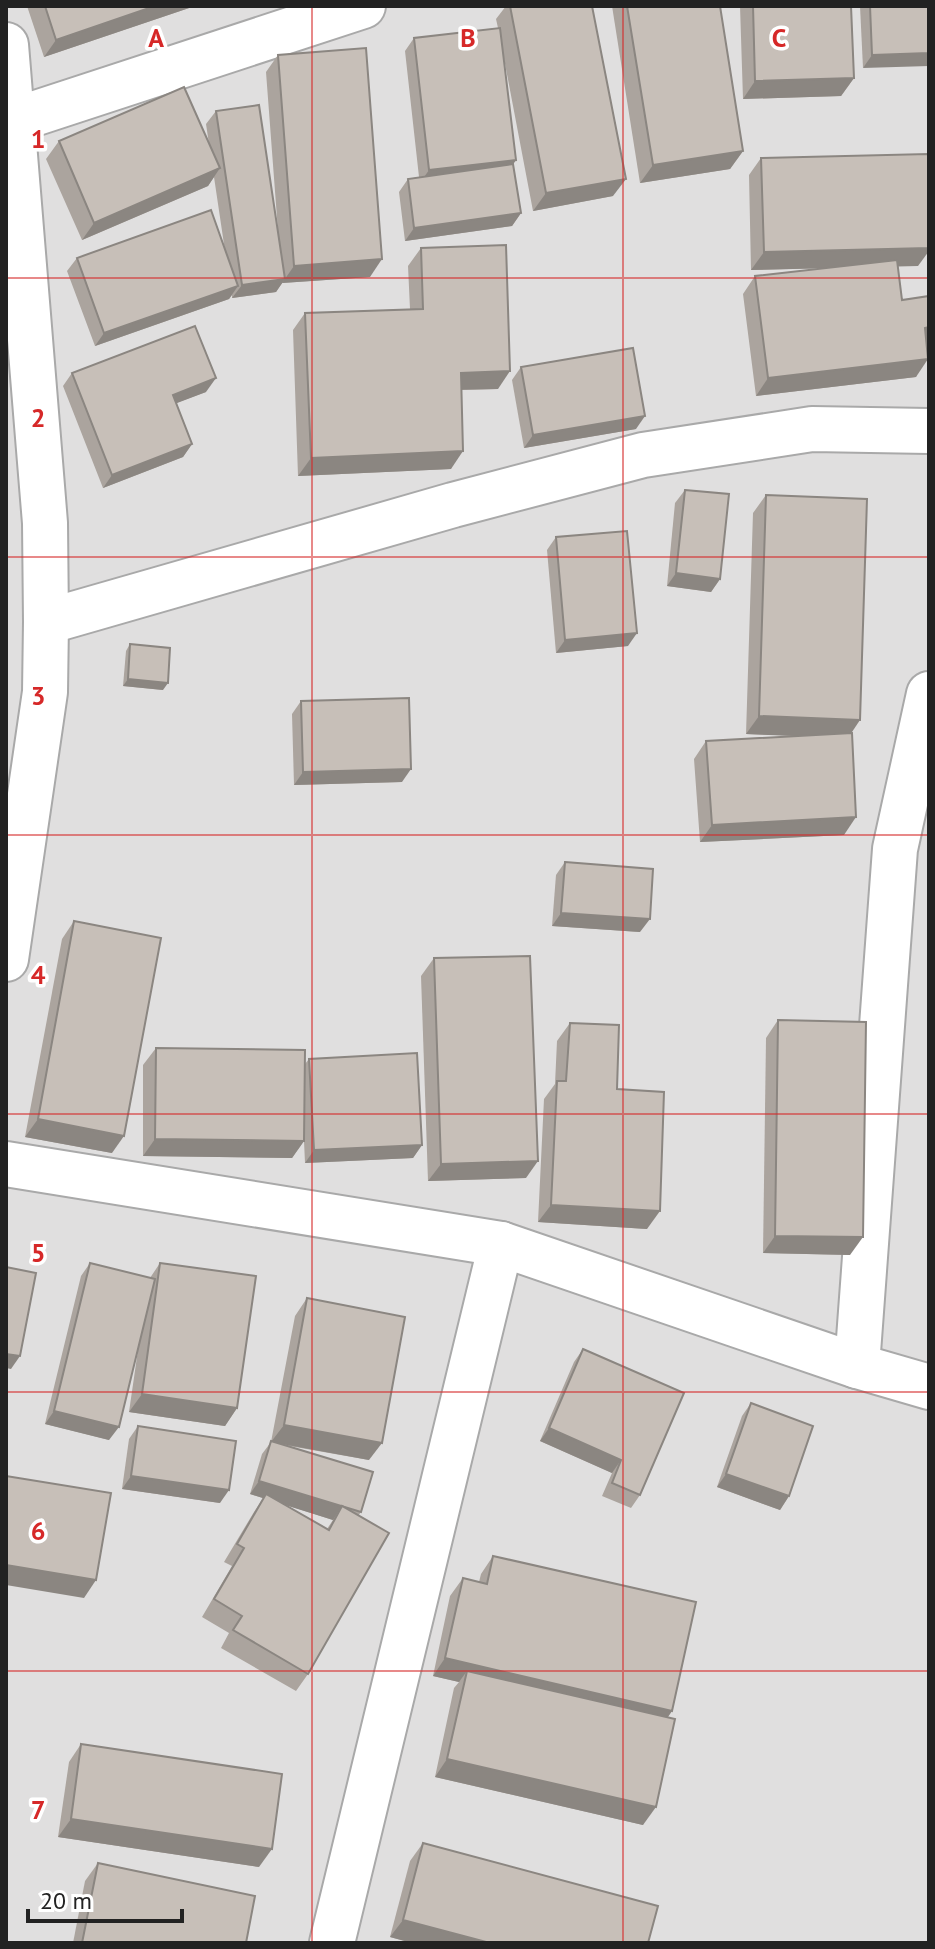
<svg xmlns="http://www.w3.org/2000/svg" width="935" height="1949" viewBox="0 0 935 1949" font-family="'PT Sans',sans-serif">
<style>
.residential{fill:#e0dfdf}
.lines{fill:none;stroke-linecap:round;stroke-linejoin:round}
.minor-casing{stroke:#a9a9a9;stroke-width:48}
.minor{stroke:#fff;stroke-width:44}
.wall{fill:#aba49e;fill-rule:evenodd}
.shaded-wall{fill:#8b8681}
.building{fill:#c7bfb8;stroke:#8b8681;stroke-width:2}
.grid{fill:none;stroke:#d62828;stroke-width:2;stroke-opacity:0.55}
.grid-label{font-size:26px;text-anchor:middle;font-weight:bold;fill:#d62828;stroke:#fff;stroke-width:7;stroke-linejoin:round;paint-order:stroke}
</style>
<rect width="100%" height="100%" fill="#f2efe9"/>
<rect class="residential" x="6" y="6" width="923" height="1937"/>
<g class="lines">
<g class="minor-casing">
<g id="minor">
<polyline points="6,45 45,523 46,622 45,692 6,959"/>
<polyline points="15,120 363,6"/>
<polyline points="46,622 453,505 643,455 812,429 929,431"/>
<polyline points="929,694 895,849 857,1366 929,1387"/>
<polyline points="6,1164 501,1244 857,1366"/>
<polyline points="332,1943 501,1244"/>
</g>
</g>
<use href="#minor" class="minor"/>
</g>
<g class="wall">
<polygon points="27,6 195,6 44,57"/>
<polygon points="506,6 592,6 613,196 533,211 502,48 516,160 513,164 521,213 512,226 405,241 399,192 408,179 419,177 405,51 414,38 498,28 496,19"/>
<polygon points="612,6 720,6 743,151 730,169 640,183"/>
<polygon points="740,6 851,6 854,78 841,96 743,99"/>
<polygon points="860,6 929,6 863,68"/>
<polygon points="278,55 370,277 282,283 276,292 232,298 232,295 229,299 95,346 67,271 77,258 225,251 214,177 208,186 82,240 46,159 59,141 209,144 206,124 216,111 278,231 266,72"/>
<polygon points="761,158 918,266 898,266 902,300 929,296 929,344 927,344 916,377 756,396 743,294 755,276 825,268 751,270 749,175"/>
<polygon points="421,248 498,389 461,390 451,469 298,476 293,330 305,313 410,309 408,266"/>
<polygon points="521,367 636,429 524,448 512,380"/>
<polygon points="72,373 206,392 176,403 192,444 183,457 103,488 63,386"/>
<polygon points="685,490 720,579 711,592 667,586 675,503"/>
<polygon points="766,495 851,733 844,835 700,842 694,759 706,741 800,736 746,734 753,513"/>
<polygon points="556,537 628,646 556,653 547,550"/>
<polygon points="130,644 163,690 123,686 126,651"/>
<polygon points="301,701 402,782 294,785 292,714"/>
<polygon points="565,862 640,932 552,926 556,875"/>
<polygon points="74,921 112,1153 25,1137 62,939"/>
<polygon points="434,958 526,1178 428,1181 421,976"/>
<polygon points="778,1020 850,1255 763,1253 766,1038"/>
<polygon points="570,1023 617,1089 647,1229 538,1222 544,1099 555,1084 557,1041"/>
<polygon points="156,1048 305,1064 309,1059 422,1145 413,1158 305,1163 304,1141 292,1158 143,1156 143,1065"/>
<polygon points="90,1263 150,1278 160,1263 237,1408 225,1426 129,1412 139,1343 109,1440 45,1424 81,1276"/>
<path d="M307,1298L369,1460L278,1444L361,1512L358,1516L308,1674L296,1691L221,1648L229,1633L202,1617L232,1566L224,1562L254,1512L263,1498L250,1494L262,1454L271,1442L295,1316ZM286,1505L333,1520L327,1529Z"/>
<polygon points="583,1349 640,1495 631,1508 602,1496 612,1473 540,1441 574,1362"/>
<polygon points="751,1403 789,1496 780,1510 717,1487 742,1416"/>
<polygon points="138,1426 220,1503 122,1489 129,1439"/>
<polygon points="493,1556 672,1711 668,1717 643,1825 435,1777 454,1688 459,1682 433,1676 450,1596 463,1578 479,1582 481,1574"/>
<polygon points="81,1744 259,1867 58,1837 69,1762"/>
<polygon points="423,1843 648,1943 412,1943 390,1937 410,1861"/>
<polygon points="98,1863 246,1943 73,1943 85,1881"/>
</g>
<g class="shaded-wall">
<polygon points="155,6 195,6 44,57 56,40"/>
<polygon points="929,53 929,66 863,68 872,55"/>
<polygon points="854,78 841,96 743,99 755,81"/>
<polygon points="743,151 730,169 640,183 653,165"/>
<polygon points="516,160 507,173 420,183 429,170"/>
<polygon points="220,168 208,186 82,240 94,223"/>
<polygon points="626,179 613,196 533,211 546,193"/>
<polygon points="521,213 512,226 405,241 414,228"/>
<polygon points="929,248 929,251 918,266 751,270 764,252"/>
<polygon points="382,259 370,277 282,283 294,266"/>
<polygon points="285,279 276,292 232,298 242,285"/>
<polygon points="238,286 229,299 95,346 104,333"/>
<polygon points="929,327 929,344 912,346 925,328"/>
<polygon points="928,359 916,377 756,396 768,378"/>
<polygon points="510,371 498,389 448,390 461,373"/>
<polygon points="216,378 206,392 164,408 173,395"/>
<polygon points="645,416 636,429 524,448 533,435"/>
<polygon points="192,444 183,457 103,488 112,475"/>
<polygon points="463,451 451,469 298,476 311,458"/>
<polygon points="676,573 720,579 711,592 667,586"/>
<polygon points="637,633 628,646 556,653 565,640"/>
<polygon points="128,679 168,683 163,690 123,686"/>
<polygon points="759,716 860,720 848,738 746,734"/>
<polygon points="411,769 402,782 294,785 303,772"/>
<polygon points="856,817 844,835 700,842 712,825"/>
<polygon points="561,913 650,919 640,932 552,926"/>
<polygon points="38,1119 124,1136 112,1153 25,1137"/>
<polygon points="155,1139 304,1141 292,1158 143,1156"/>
<polygon points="422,1145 413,1158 305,1163 314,1150"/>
<polygon points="538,1161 526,1178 428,1181 441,1164"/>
<polygon points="551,1205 660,1211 647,1229 538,1222"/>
<polygon points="775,1236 863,1237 850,1255 763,1253"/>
<polygon points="6,1354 20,1356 11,1369 6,1368"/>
<polygon points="142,1394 237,1408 225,1426 129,1412"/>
<polygon points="54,1411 119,1427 109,1440 45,1424"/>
<polygon points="284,1425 382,1443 369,1460 271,1442"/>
<polygon points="549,1428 621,1460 612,1473 540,1441"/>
<polygon points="726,1474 789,1496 780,1510 717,1487"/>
<polygon points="131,1476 229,1490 220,1503 122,1489"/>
<polygon points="259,1481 342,1506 333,1520 250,1494"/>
<polygon points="6,1565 96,1580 84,1598 6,1585"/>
<polygon points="445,1658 672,1711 659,1729 467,1671 459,1682 433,1676"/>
<polygon points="447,1759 656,1807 643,1825 435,1777"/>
<polygon points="71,1819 272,1849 259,1867 58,1837"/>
<polygon points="403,1920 490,1943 412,1943 390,1937"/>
</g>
<g class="building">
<polygon points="45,6 155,6 56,40"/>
<polygon points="510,6 592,6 626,179 546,193"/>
<polygon points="627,6 720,6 743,151 653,165"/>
<polygon points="753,6 851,6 854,78 755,81"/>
<polygon points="870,6 929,6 929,53 872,55"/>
<polygon points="500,28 516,160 429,170 414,38"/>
<polygon points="366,48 382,259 294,266 278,55"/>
<polygon points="184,87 220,168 94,223 59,141"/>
<polygon points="259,105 285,279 242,285 216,111"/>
<polygon points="928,154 929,248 764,252 761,158"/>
<polygon points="513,164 521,213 414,228 408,179"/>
<polygon points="211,210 238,286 104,333 77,258"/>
<polygon points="506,245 510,371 461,373 463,451 311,458 305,313 423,309 421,248"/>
<polygon points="897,260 902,300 929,296 929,327 925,328 928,359 768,378 755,276"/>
<polygon points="195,326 216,378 173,395 192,444 112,475 72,373"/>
<polygon points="633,348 645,416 533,435 521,367"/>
<polygon points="685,490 729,494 720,579 676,573"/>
<polygon points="766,495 867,499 860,720 759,716"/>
<polygon points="627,531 637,633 565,640 556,537"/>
<polygon points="130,644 170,648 168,683 128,679"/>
<polygon points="409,698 411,769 303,772 301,701"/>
<polygon points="852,733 856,817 712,825 706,741"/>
<polygon points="565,862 653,869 650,919 561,913"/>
<polygon points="74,921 161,938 124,1136 38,1119"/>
<polygon points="530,956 538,1161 441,1164 434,958"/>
<polygon points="778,1020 866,1022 863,1237 775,1236"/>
<polygon points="570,1023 619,1025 617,1089 664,1092 660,1211 551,1205 557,1081 566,1081"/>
<polygon points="156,1048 305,1050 304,1141 155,1139"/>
<polygon points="417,1053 422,1145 314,1150 309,1059"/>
<polygon points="90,1263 155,1279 119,1427 54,1411"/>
<polygon points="160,1263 256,1276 237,1408 142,1394"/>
<polygon points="6,1267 36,1273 20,1356 6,1354"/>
<polygon points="307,1298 405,1317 382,1443 284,1425"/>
<polygon points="583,1349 684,1393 640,1495 612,1483 621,1460 549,1428"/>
<polygon points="751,1403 813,1426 789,1496 726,1474"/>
<polygon points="138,1426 236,1441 229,1490 131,1476"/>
<polygon points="271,1441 373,1472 361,1512 259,1481"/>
<polygon points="6,1476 111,1493 96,1580 6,1565"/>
<polygon points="266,1494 329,1530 342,1506 389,1533 308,1674 233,1630 242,1616 214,1599 244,1548 237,1544"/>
<polygon points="493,1556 696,1602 672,1711 445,1658 463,1578 487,1584"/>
<polygon points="467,1671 675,1719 656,1807 447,1759"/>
<polygon points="81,1744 282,1774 272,1849 71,1819"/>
<polygon points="423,1843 658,1906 648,1943 490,1943 403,1920"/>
<polygon points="98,1863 255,1896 246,1943 82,1943"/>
</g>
<path class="grid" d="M312,6V1943M623,6V1943M6,278H929M6,557H929M6,835H929M6,1114H929M6,1392H929M6,1671H929"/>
<g class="grid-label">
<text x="156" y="47">A</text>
<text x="468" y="47">B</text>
<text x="779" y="47">C</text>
<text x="38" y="148">1</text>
<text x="38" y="427">2</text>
<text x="38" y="705">3</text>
<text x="38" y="984">4</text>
<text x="38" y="1262">5</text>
<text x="38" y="1540">6</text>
<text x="38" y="1819">7</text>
</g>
<rect width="935" height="1949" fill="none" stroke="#222222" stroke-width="16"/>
<path d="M28 1909v12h154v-12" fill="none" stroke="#222222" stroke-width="4"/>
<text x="40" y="1909" font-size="24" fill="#222222" stroke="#ffffff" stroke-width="6" paint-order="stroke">20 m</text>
</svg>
